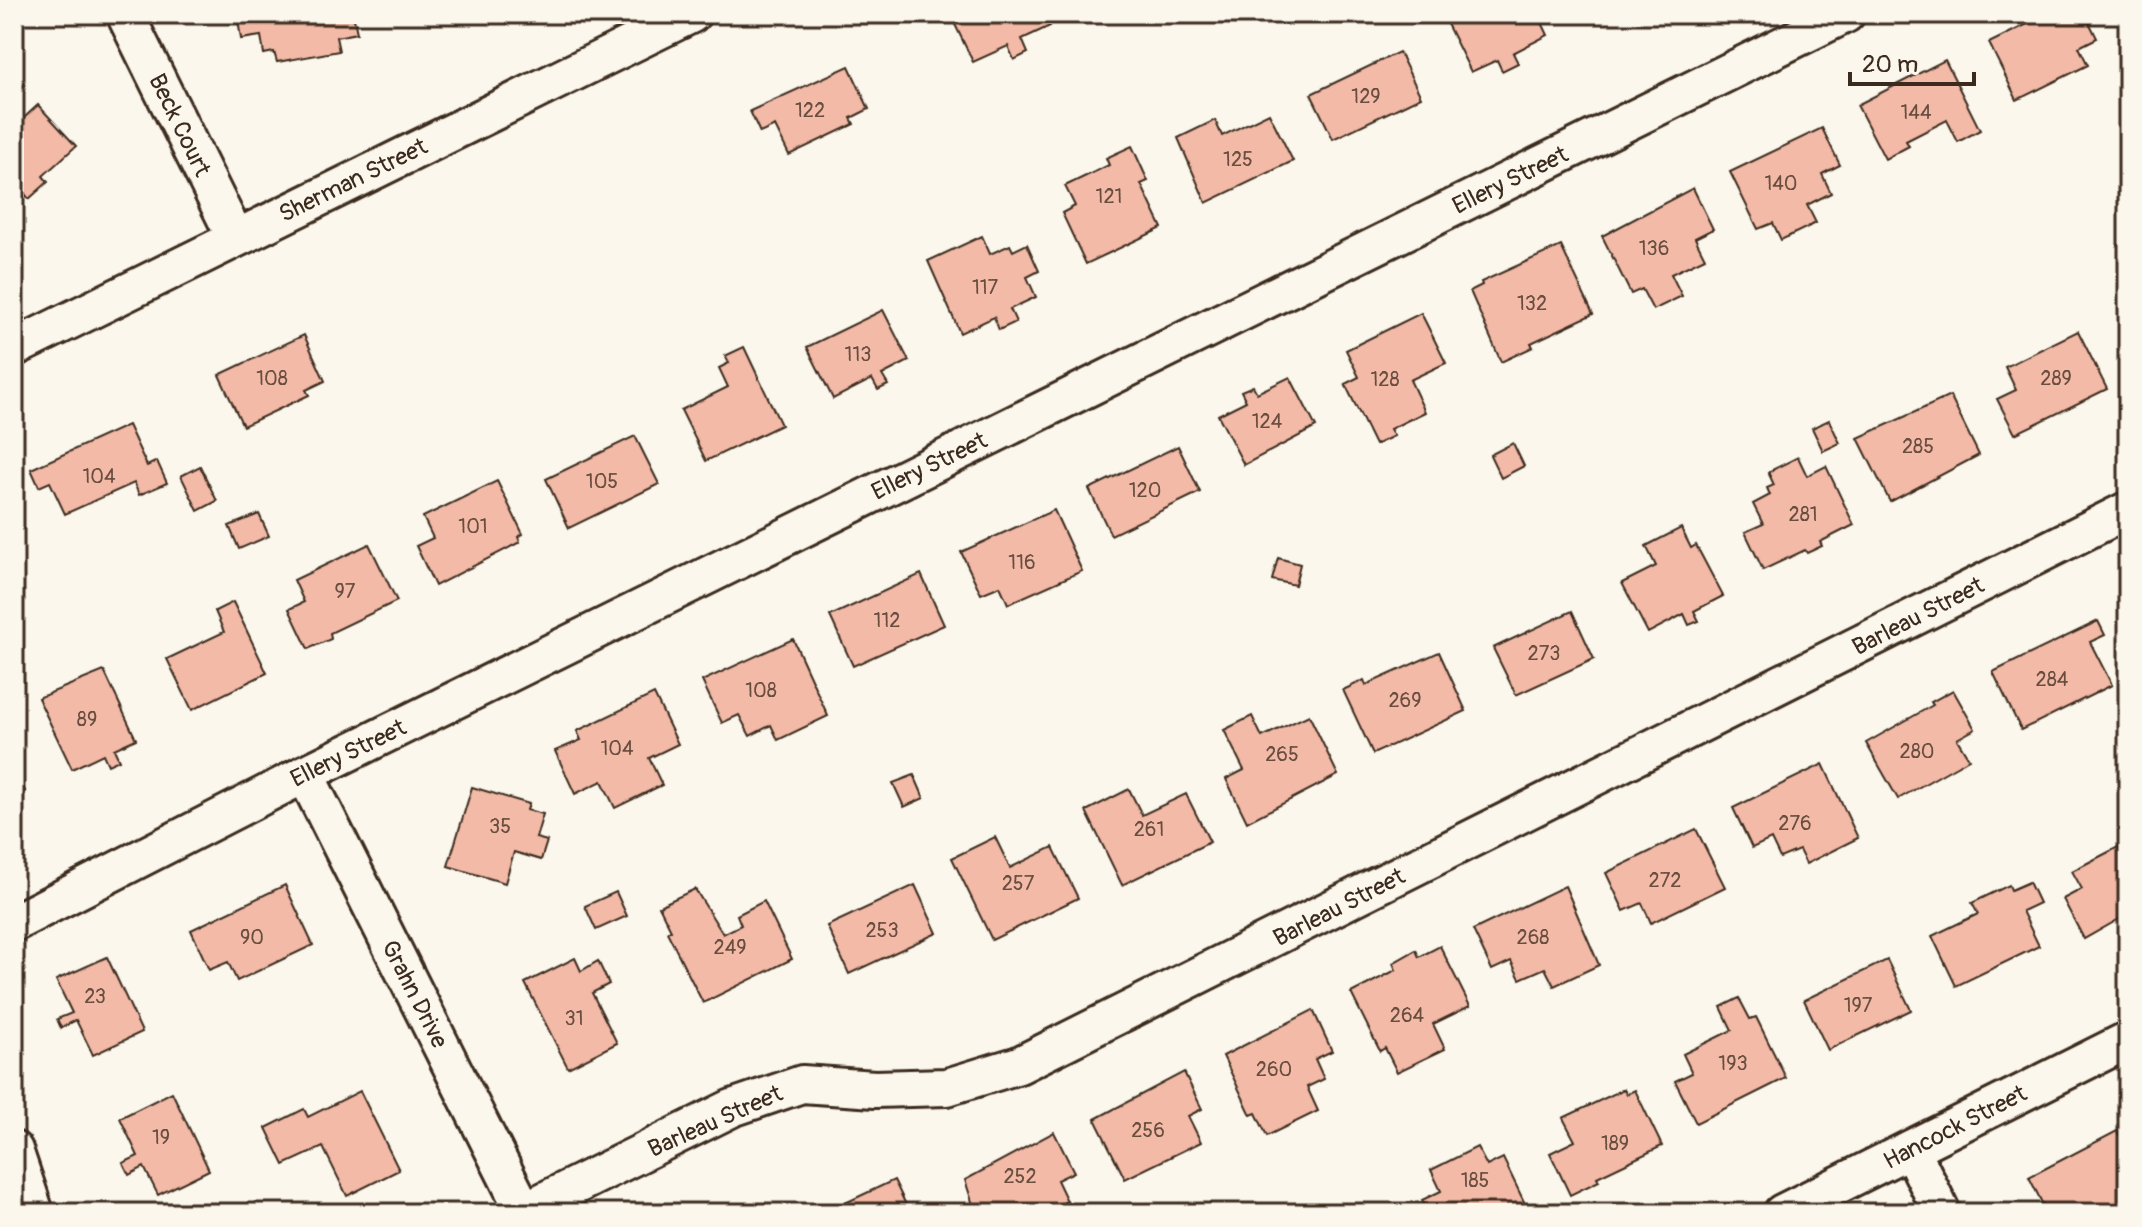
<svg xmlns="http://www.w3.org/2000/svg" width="2142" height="1227" viewBox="0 0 2142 1227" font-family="Pangolin,sans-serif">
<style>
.building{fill:#f2baa7;stroke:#3b2a1e;stroke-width:2}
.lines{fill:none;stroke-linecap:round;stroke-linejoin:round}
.minor-casing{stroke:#3b2a1e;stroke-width:42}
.minor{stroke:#fbf7ec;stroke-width:36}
.labels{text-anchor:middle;stroke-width:6;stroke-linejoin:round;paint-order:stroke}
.number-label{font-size:20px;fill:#694e40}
.street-label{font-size:24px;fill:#3b2a1e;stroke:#fbf7ec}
</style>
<rect width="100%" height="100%" fill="#fbf7ec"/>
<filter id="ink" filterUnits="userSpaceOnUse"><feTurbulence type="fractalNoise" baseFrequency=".0125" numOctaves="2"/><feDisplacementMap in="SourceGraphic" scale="16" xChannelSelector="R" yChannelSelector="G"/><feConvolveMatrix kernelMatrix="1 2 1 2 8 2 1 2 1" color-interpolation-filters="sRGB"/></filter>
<g filter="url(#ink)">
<g class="building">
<polygon points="237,14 353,14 357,33 336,37 339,51 277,62 274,52 264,54 261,36 241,39"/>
<polygon points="950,14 1044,14 1050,26 1022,39 1028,53 1014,60 1008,46 973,62"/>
<polygon points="1463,14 1538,14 1548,35 1513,53 1518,63 1502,71 1497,60 1471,72 1446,22"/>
<polygon points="2048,14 2085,14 2097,38 2079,47 2088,65 2017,100 1989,43"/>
<polygon points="1399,52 1421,97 1333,139 1311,94"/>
<polygon points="1945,60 1980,130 1958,142 1947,120 1906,141 1909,146 1885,159 1857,105"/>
<polygon points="849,66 869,109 851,118 854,124 789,155 775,126 760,133 750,111"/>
<polygon points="38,105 76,146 43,176 48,182 29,199 24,193 14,201 14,127"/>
<polygon points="1269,113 1293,161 1206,203 1178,138 1215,120 1222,136"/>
<polygon points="1822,128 1840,165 1822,174 1831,193 1807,205 1816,223 1781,240 1773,223 1758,229 1730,172"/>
<polygon points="1132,146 1148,181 1141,184 1162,228 1086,264 1062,213 1075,206 1065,186 1109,165 1106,158"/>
<polygon points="1693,188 1713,229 1695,238 1705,258 1671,274 1682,296 1653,310 1642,289 1631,294 1602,236"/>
<polygon points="982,236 990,254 1010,245 1013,251 1027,244 1039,271 1027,277 1036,297 1010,309 1016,322 999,330 994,317 960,333 928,261"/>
<polygon points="1561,246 1593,314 1531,343 1533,347 1501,362 1470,291 1482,285 1481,282"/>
<polygon points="883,310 909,361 882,375 888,385 878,390 872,379 833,399 807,347"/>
<polygon points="1421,313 1446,363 1410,380 1425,412 1390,429 1394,436 1375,445 1345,384 1359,377 1346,350"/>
<polygon points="2078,331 2107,389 2015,434 1997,399 2016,390 2005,367"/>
<polygon points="304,335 325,381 306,390 309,395 243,426 219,375"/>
<polygon points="744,347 781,425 706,461 681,410 728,387 719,368 729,363 725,356"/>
<polygon points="1290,377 1316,427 1244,465 1218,415 1246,401 1241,391 1253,386 1257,393"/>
<polygon points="1950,396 1979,455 1890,502 1858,438"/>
<polygon points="1829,420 1840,443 1823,451 1812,428"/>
<polygon points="128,425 147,466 157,461 167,483 139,495 134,483 65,514 50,482 39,487 31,469"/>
<polygon points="635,436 659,484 569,528 546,479"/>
<polygon points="1513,443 1524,466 1501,478 1490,455"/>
<polygon points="1178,446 1200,492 1111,535 1089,489"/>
<polygon points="1798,457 1807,476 1826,466 1854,525 1820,542 1822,546 1807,553 1805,550 1763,570 1745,532 1763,524 1753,504 1770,495 1767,488 1774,485 1768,472"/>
<polygon points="200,466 217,501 198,511 181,476"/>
<polygon points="497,481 523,534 518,537 520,542 435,586 416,546 433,538 423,517"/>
<polygon points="1054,510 1082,571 1008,604 1000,586 981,594 961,552"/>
<polygon points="259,514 269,536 239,549 229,526"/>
<polygon points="1681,528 1691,548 1696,545 1723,596 1694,611 1699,621 1689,625 1684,614 1648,633 1622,583 1656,566 1646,546"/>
<polygon points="369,544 397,601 330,633 331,639 308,649 289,609 304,602 294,580"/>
<polygon points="1278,558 1300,564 1295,585 1272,580"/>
<polygon points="921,574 944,625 853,666 830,616"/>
<polygon points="233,602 267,673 192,710 167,659 224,632 215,611"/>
<polygon points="1572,611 1594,659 1516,695 1493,648"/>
<polygon points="2098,621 2105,635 2090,642 2112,685 2021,730 1993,672"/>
<polygon points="793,639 828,716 778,740 771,725 750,736 739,715 722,723 702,681"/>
<polygon points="1439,652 1466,711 1373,754 1343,690 1364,680 1366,685"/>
<polygon points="104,671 136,739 114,749 119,760 108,765 103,754 72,769 38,698"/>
<polygon points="1953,690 1975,729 1957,739 1969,759 1898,799 1866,743 1933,705 1931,702"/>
<polygon points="654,694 678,744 649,758 662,785 615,808 602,781 575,794 555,751 581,740 577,731"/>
<polygon points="1309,715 1338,775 1247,822 1226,779 1244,770 1224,730 1252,716 1262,737"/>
<polygon points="1823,764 1858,838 1806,864 1799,850 1780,858 1771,839 1752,848 1733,808"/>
<polygon points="14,768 25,791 14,796"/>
<polygon points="914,775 924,798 904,807 893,783"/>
<polygon points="472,787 529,804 527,810 543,814 536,838 547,841 541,860 514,852 505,883 448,866"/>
<polygon points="1129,789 1142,815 1186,794 1210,842 1122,885 1086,811"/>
<polygon points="1696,829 1725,887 1651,923 1642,903 1624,911 1606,873"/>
<polygon points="995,837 1010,868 1053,847 1078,898 992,940 952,858"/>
<polygon points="2128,842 2128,914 2084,939 2063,899 2082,889 2072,871"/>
<polygon points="2029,882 2039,903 2022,911 2039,946 1956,986 1932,936 1978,914 1972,903 2009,885 2011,890"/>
<polygon points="285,885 313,945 237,981 228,962 209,970 191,930"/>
<polygon points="915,885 937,933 849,974 827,926"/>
<polygon points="1565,886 1599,965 1554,986 1545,968 1520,979 1511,961 1492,970 1473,930"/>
<polygon points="695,889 723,934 741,925 737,915 764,901 792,959 703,1003 667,932 671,930 659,906"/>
<polygon points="616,892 627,916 596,930 585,906"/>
<polygon points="1440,946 1470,1006 1433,1024 1445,1049 1397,1072 1385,1048 1380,1051 1351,993 1396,970 1393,963 1416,950 1419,957"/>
<polygon points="107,957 142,1032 93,1055 76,1020 61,1028 57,1019 72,1013 56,980"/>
<polygon points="575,958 581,971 598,961 609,984 592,993 617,1043 568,1068 525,983"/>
<polygon points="1887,960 1911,1010 1828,1050 1804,1000"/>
<polygon points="1739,998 1750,1019 1756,1017 1786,1078 1696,1123 1675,1081 1692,1073 1683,1054 1732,1030 1721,1007"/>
<polygon points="1313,1010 1332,1051 1315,1059 1324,1079 1307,1087 1318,1111 1267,1136 1256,1113 1251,1115 1223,1056"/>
<polygon points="1184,1072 1202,1109 1188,1116 1201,1142 1125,1179 1095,1119"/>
<polygon points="1624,1089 1627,1094 1635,1090 1662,1146 1597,1177 1599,1181 1570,1195 1550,1153 1575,1141 1563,1118"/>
<polygon points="360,1091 399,1170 347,1196 323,1147 284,1165 266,1128 304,1109 308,1117"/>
<polygon points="172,1092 209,1170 158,1195 144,1167 129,1175 123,1163 138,1156 120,1118"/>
<polygon points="2117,1131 2128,1152 2128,1175 2121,1179 2128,1201 2104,1213 2047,1213 2029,1177"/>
<polygon points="1054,1132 1074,1172 1057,1180 1067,1201 1042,1213 975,1211 965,1180"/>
<polygon points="1477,1147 1487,1166 1503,1158 1528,1210 1522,1213 1428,1213 1422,1200 1441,1191 1431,1170"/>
<polygon points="894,1180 910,1213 824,1213"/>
</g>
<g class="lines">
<g class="minor-casing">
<g id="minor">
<polyline points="125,14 235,237"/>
<polyline points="14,348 692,14"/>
<polyline points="305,774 525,1213"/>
<polyline points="14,923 305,774 1846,14"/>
<polyline points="1911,1149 1942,1213"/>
<polyline points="14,1150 35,1213"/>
<polyline points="524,1211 732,1108 802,1084 875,1089 947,1087 1019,1065 2128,510"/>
<polyline points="1782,1213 2128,1040"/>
</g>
</g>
<use href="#minor" class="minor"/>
</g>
</g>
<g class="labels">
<g class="number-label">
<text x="1366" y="103">129</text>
<text x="810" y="117">122</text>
<text x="1916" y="119">144</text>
<text x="1238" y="166">125</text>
<text x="1781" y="190">140</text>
<text x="1109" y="203">121</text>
<text x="1654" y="255">136</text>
<text x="985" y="294">117</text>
<text x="1532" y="310">132</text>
<text x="858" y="361">113</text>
<text x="272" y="385">108</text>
<text x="2056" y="385">289</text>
<text x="1385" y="386">128</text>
<text x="1267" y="428">124</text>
<text x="1918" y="453">285</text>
<text x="99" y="483">104</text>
<text x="602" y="488">105</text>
<text x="1145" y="497">120</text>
<text x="1803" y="521">281</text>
<text x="473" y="533">101</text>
<text x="1022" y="569">116</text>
<text x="345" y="598">97</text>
<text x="887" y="627">112</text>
<text x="1544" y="660">273</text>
<text x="2052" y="686">284</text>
<text x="761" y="697">108</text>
<text x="1405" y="707">269</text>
<text x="87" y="726">89</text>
<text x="617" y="755">104</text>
<text x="1917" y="758">280</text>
<text x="1282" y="761">265</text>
<text x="1795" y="830">276</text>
<text x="500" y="833">35</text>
<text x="1149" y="836">261</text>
<text x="1665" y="887">272</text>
<text x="1018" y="890">257</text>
<text x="882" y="937">253</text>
<text x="252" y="944">90</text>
<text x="1533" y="944">268</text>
<text x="730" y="954">249</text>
<text x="95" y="1003">23</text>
<text x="1858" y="1012">197</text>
<text x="1407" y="1022">264</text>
<text x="574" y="1025">31</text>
<text x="1733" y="1070">193</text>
<text x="1274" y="1076">260</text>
<text x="1148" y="1137">256</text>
<text x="161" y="1144">19</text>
<text x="1615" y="1150">189</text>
<text x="1020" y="1183">252</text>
<text x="1475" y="1187">185</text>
</g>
<g class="street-label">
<text transform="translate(180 125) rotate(64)" y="8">Beck Court</text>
<text transform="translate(353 180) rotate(-26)" y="8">Sherman Street</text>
<text transform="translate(1510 180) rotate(-26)" y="8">Ellery Street</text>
<text transform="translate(929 466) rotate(-26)" y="8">Ellery Street</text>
<text transform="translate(1918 616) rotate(-27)" y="8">Barleau Street</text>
<text transform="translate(348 753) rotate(-26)" y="8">Ellery Street</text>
<text transform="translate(1339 907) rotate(-27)" y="8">Barleau Street</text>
<text transform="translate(415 994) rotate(63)" y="8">Grahn Drive</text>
<text transform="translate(715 1121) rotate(-24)" y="8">Barleau Street</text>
<text transform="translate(1955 1127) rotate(-27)" y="8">Hancock Street</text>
</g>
</g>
<rect width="2142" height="1227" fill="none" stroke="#fbf7ec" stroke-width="48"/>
<rect x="24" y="24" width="2094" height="1179" fill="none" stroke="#3b2a1e" stroke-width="3" filter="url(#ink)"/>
<path d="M1850 72v12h124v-12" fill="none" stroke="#3b2a1e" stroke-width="4"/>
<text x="1862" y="72" font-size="24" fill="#3b2a1e" stroke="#fbf7ec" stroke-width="6" paint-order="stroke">20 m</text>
</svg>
